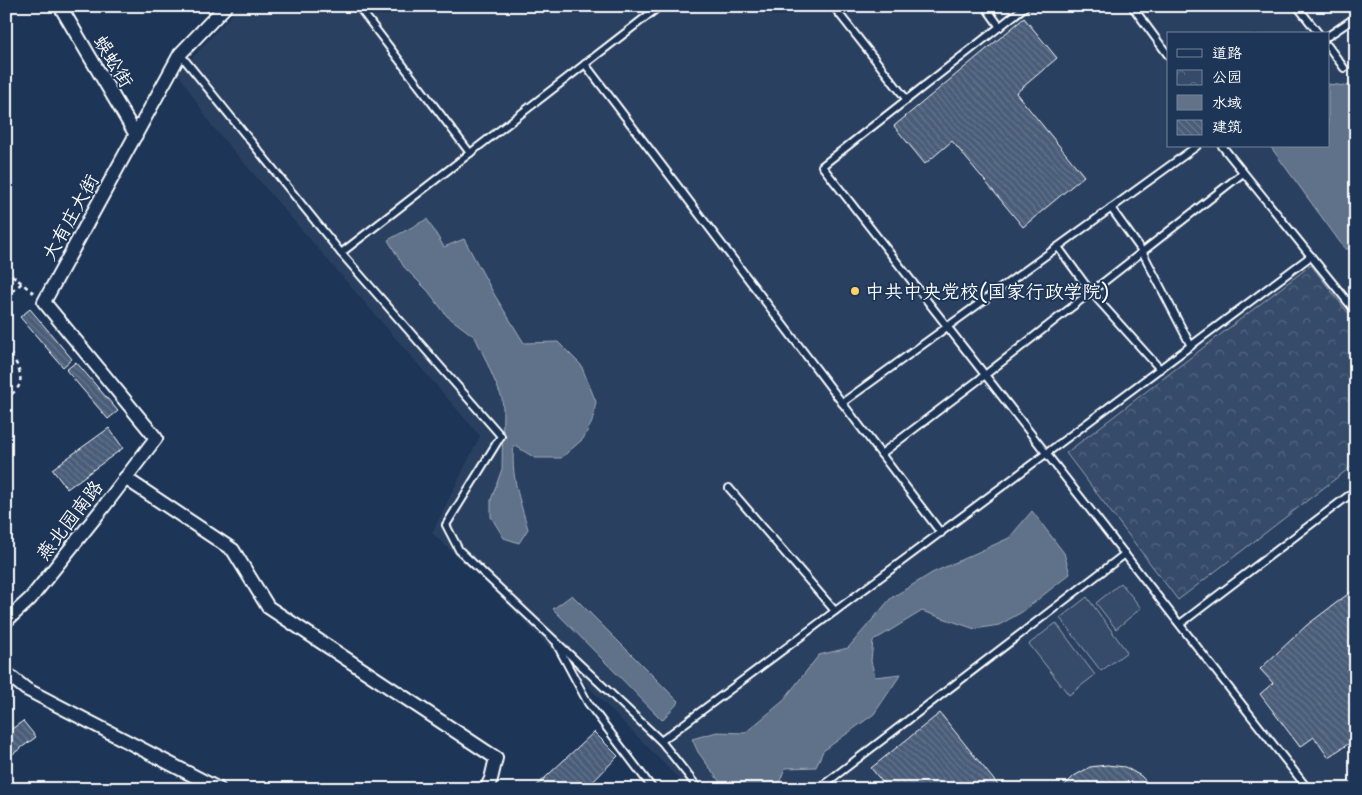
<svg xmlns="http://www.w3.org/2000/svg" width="1362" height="795" viewBox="0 0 1362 795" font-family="'Shantell Sans','LXGW WenKai TC',sans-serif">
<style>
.built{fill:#2a4161;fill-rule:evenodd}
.park{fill:url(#park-crowns);stroke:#9aa5b4}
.pitch{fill:#364b69;stroke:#9aa5b4}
.water{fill:#617289;stroke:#a0aab8}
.building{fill:url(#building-back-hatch);stroke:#fff}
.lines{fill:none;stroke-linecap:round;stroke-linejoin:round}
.service-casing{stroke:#fff;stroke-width:10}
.minor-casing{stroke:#fff;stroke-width:16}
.path{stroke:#fff;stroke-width:2.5;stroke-dasharray:4 4;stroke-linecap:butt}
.service{stroke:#1d3557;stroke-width:6}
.minor{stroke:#1d3557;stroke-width:12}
.poi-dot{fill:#ffd166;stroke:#1d3557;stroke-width:2}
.labels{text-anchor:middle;stroke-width:4;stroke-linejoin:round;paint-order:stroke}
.street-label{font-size:19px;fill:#fff;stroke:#1d3557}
.poi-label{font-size:19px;fill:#fff;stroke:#1d3557;text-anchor:start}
</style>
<defs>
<pattern id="park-crowns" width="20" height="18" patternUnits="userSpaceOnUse" patternTransform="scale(1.25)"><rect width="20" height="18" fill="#364b69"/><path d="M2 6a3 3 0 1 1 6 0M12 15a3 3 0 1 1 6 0" fill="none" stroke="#546680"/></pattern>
<pattern id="building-back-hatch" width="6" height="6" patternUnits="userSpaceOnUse" patternTransform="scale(1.25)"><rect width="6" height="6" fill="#4a5d79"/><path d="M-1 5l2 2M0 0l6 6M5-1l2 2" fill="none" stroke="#65758d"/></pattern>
</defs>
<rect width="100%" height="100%" fill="#1d3557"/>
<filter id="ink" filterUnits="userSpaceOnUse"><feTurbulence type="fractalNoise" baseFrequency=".02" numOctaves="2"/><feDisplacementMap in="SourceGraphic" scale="10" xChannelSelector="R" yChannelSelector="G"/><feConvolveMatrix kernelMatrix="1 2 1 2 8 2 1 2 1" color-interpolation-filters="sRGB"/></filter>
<g filter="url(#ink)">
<path class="built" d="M240,6H1356V789H689L498,595L432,533L480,436L212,126L178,73ZM1168,34H1328V146H1168Z"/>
<polygon class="park" points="1311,265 1356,323 1356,463 1178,600 1066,453"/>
<g class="pitch">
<polygon points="1121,583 1141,608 1116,629 1096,603"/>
<polygon points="1087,597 1127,652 1101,671 1060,618"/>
<polygon points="1056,623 1095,675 1069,695 1029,644"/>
</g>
<g class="water">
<polygon points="1356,79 1356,249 1345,249 1270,146 1328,146 1328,84 1347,86"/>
<path d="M427,219L444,247L464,239L494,294L524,343L558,342L581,365L596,402L592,422L583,439L561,458H535L514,445C510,474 520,501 528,529L519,543L504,538L491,517V500L502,469L503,409L502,398L485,358L475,337L447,316L428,291L404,267L388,240Z"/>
<polygon points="1032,511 1064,553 1070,574 1022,612 999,625 975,629 922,611 873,641 871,661 875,677 901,674 874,714 823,751 816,767 785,768 777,789 725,789 698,752 692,739 717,732 745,733 782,702 819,655 848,648 891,598 932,573 1009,538"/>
<polygon points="572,595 679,702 662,720 553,609"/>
</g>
<g class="building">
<polygon points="1024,18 1057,58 1016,93 1084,176 1023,227 952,141 925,164 894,126"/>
<polygon points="30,309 72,359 63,367 20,317"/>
<polygon points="76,362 118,411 108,419 66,370"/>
<polygon points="109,428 123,448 67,489 52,469"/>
<polygon points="1356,588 1356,739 1328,757 1314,737 1300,747 1260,694 1273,683 1260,669 1307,625"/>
<polygon points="940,713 1001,789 888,789 871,768"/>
<polygon points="23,721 36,737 6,759 6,733"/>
<polygon points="594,732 618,756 586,789 533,789"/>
<polygon points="1107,765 1125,767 1141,776 1153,789 1061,789 1074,776 1090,767"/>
</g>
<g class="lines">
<g class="service-casing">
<g id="service">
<polyline points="358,6 470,153"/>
<polyline points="833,6 907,100"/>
<polyline points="985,6 1000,27"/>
<polyline points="1026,6 822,166 1308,789"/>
<polyline points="1132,6 1168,55"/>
<polyline points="1297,6 1319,34"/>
<polyline points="1328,36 1356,17"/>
<polyline points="1328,46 1344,68"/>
<polyline points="180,54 341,253 501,436 446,525 459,550 661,741 699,789"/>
<polyline points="585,64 941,533"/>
<polyline points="1222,146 1356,312"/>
<polyline points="1111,208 1142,251 1191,346"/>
<polyline points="1058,247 1091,292 1160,369"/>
<polyline points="341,253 660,6"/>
<polyline points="842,403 1197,146"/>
<polyline points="881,454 985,375 1243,173"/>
<polyline points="729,488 835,611"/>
<polyline points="1180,624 1356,490"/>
<polyline points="557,645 588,703 653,789"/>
<polyline points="661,741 1311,256"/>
<polyline points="822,786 1125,554"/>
</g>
</g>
<g class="minor-casing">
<g id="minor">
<polyline points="60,6 136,135"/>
<polyline points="125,478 233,550 268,607 496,758 491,779 486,789"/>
<polyline points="6,621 30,599 102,509 156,438 44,302 180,54 226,6"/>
<polyline points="6,673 26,689 219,789"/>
</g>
</g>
<g class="path">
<polyline points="6,270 36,295"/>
<polyline points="6,296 22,283"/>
<path d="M6,349C15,359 27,378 16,390C14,393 9,396 6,398"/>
<polyline points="6,486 11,482"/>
</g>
<use href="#service" class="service"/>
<use href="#minor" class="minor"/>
</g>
</g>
<circle class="poi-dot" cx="855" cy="291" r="5"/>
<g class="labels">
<g class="street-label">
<text transform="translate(114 61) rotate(59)" y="7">蜈蚣街</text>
<text transform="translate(70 217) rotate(-61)" y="7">大有庄大街</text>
<text transform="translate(69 520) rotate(-52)" y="7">燕北园南路</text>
</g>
<g class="poi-label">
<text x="865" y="298">中共中央党校(国家行政学院)</text>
</g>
</g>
<rect width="1362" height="795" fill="none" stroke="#1d3557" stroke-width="25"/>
<rect x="12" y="12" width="1337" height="770" fill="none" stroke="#fff" stroke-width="2" filter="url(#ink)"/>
<rect x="1167" y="32" width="162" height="115" fill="#1d3557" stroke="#77869a"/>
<rect x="1177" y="49" width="25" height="8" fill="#1d3557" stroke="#77869a"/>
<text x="1212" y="58" font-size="15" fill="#ffffff">道路</text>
<rect x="1177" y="70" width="25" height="15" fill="url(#park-crowns)" stroke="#77869a"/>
<text x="1212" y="82" font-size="15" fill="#ffffff">公园</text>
<rect x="1177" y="95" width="25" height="15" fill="#617289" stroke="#77869a"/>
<text x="1212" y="108" font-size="15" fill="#ffffff">水域</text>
<rect x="1177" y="120" width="25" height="15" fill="url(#building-back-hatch)" stroke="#77869a"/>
<text x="1212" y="132" font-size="15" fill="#ffffff">建筑</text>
</svg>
